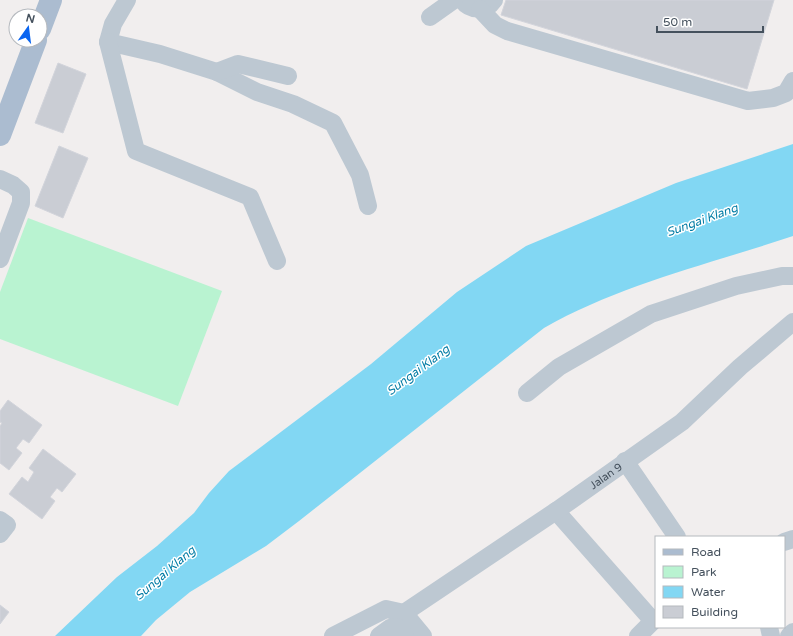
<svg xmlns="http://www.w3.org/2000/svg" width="793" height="636" viewBox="0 0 793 636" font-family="'Varela Round',sans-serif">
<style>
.green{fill:#b9f3d1}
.water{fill:#82d7f3}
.building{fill:#cacdd4;stroke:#d2d4db}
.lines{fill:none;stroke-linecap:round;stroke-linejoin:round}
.minor{stroke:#bdc8d2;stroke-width:18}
.major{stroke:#abbcd0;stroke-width:22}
.labels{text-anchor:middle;stroke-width:3;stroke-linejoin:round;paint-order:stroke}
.street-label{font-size:11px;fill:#45515d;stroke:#fff}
.water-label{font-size:12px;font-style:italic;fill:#027ca5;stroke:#fff}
</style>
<rect width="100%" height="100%" fill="#f1eeee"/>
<polygon class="green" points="28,218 222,291 178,406 0,339 0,292"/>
<path class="water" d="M793,144V236C710,264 621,284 544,328L299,521L266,546L190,592L156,620L141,636H55L117,577L157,546L194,513L209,493L229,471L371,364L457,292L526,246L676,183Z"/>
<g class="building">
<polygon points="506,0 774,0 747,89 501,15"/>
<polygon points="58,63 86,74 63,133 35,123"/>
<polygon points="59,146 88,158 63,218 35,206"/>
<polygon points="8,400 42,425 29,443 23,439 16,448 22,453 9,470 0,463 0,426 2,423 0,422 0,411"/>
<polygon points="43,449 76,474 62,492 57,488 50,497 55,501 42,519 9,494 22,477 28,482 34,472 29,468"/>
<polygon points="0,605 9,612 0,624"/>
</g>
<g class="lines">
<g class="minor">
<polyline points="127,0 113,24 108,42 160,54 217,72 257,92 293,104 333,123 360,175 368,206"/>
<path d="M462,0C470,11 486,12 494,0"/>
<polyline points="480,9 495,25 507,31 748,101 773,98 786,93 793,81"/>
<polyline points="430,17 454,0"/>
<polyline points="108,42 136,151 250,197 277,261"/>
<polyline points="217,72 238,64 288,76"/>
<polyline points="0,179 13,185 21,192 21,203 0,259"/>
<polyline points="527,393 559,367 651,314 736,286 782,276 793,276"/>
<polyline points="625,461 677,537"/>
<polyline points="556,511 653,621"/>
<polyline points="0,520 7,525 0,534"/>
<polyline points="784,542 793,539"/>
<path id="s1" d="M404,613L556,511L682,422L740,367L793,322"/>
<polyline points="769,627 771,636"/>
<polyline points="333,636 386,609 404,613 423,636"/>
<polyline points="379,636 390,628 397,627 405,636"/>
<polyline points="638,636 656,618"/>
<polyline points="789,636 793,632"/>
</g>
<g class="major">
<polyline points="40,29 51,0"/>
<polyline points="0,135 36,40"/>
</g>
</g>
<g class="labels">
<g class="street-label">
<text dy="4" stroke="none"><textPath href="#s1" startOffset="244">Jalan 9</textPath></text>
</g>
<g class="water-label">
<text transform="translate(702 220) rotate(-20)" y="4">Sungai Klang</text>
<text transform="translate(418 370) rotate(-37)" y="4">Sungai Klang</text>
<text transform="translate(165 573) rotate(-41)" y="4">Sungai Klang</text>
</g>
</g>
<rect x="655" y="536" width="130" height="92" fill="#ffffff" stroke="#b5b9be"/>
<rect x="663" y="549" width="20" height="6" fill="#abbcd0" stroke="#b5b9be"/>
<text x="691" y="556" font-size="12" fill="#45515d">Road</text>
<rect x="663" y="566" width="20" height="12" fill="#b9f3d1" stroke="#b5b9be"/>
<text x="691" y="576" font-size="12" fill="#45515d">Park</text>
<rect x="663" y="586" width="20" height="12" fill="#82d7f3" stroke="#b5b9be"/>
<text x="691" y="596" font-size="12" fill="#45515d">Water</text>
<rect x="663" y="606" width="20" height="12" fill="#cacdd4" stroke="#b5b9be"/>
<text x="691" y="616" font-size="12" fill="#45515d">Building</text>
<g transform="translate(28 28) rotate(14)"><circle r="19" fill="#ffffff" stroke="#b5b9be"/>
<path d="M0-3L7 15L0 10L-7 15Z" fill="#0a65f0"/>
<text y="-6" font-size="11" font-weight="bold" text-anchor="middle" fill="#45515d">N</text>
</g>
<path d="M657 26v6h106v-6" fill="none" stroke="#45515d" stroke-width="2"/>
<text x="663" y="26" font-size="12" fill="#45515d" stroke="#ffffff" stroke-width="3" paint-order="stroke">50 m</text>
</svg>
